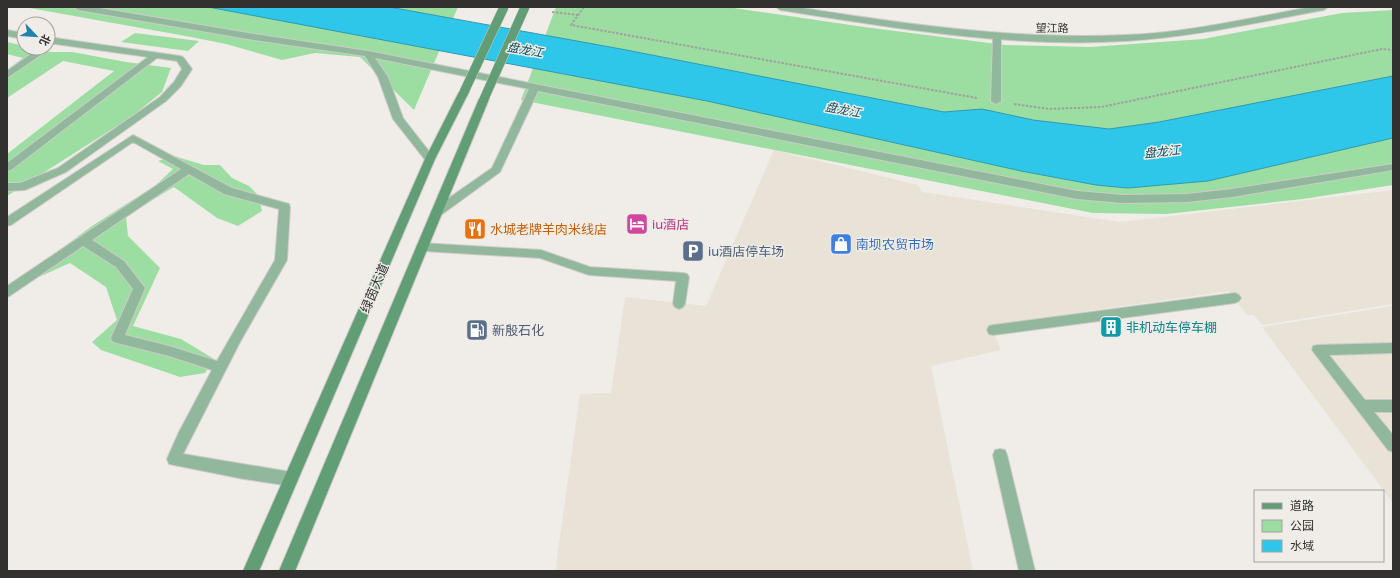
<svg xmlns="http://www.w3.org/2000/svg" width="1400" height="578" viewBox="0 0 1400 578" font-family="'Varela Round','Noto Sans SC',sans-serif">
<style>
.built{fill:#e8e2d7}
.green{fill:#9cdda2}
.water{fill:#2fc7e9;stroke:#309ab1}
.lines{fill:none;stroke-linecap:round;stroke-linejoin:round}
.lane-casing{stroke:#cecbc7;stroke-width:2}
.street-casing{stroke:#cecbc7;stroke-width:2}
.secondary-casing{stroke:#cecbc7;stroke-width:2}
.path{stroke:#a2a09c;stroke-width:2;stroke-dasharray:2.5 1.5;stroke-linecap:butt}
.lane{fill:#91b89c;fill-rule:evenodd}
.street{fill:#91b89c;fill-rule:evenodd}
.secondary{fill:#619d75;fill-rule:evenodd}
.secondary-bridge-casing{stroke:#cecbc7;stroke-width:10;stroke-linecap:butt}
.secondary-bridge{stroke:#619d75;stroke-width:9}
.labels{text-anchor:middle;stroke-width:3;stroke-linejoin:round;paint-order:stroke}
.far-street-label{font-size:11px;fill:#32312f;stroke:#f0ede8}
.far-water-label{font-size:12px;font-style:italic;fill:#0e4c5a;stroke:#f0ede8}
.hotel-label{font-size:13px;fill:#b23c85;stroke:#f0ede8;text-anchor:start}
.food-label{font-size:13px;fill:#c56008;stroke:#f0ede8;text-anchor:start}
.shop-label{font-size:13px;fill:#366cbe;stroke:#f0ede8;text-anchor:start}
.service-label{font-size:13px;fill:#4e5e75;stroke:#f0ede8;text-anchor:start}
.street-label{font-size:13px;fill:#32312f;stroke:#f0ede8}
.culture-label{font-size:13px;fill:#0d838f;stroke:#f0ede8;text-anchor:start}
</style>
<rect width="100%" height="100%" fill="#f0ede8"/>
<g class="built">
<polygon points="774,150 918,185 922,192 1120,222 1393,190 1393,304 1262,325 1254,315 1247,315 1229,291 990,325 1001,350 931,366 973,571 556,571 557,558 580,394 611,393 625,297 706,306"/>
<polygon points="1393,306 1393,503 1262,327"/>
</g>
<g class="green">
<polygon points="24,7 458,7 414,110 360,57 315,53 282,60 226,44 191,37"/>
<polygon points="556,7 727,7 864,27 1005,45 1090,47 1203,39 1342,13 1393,10 1393,185 1303,199 1166,214 1093,213 521,100"/>
<polygon points="135,33 199,41 188,51 121,42"/>
<polygon points="7,42 24,46 24,48 52,52 72,52 126,62 171,68 162,92 131,117 7,196 7,154 114,71 63,61 7,98 7,70 23,58 7,54"/>
<polygon points="174,156 204,165 220,165 232,178 249,186 258,195 262,211 238,226 217,218 174,187 126,216 128,236 160,268 133,326 181,339 214,359 205,373 180,377 101,350 92,342 117,320 106,287 70,263 12,289 15,283 92,226 156,185 173,169 158,161"/>
</g>
<polygon class="water" points="208,7 389,7 621,49 944,112 982,109 1033,120 1109,129 1159,122 1393,76 1393,138 1208,181 1128,188 1096,185 1021,171 707,101"/>
<g class="lines">
<g class="lane-casing">
<g id="lane">
<polygon points="74,7 93,7 254,34 368,51 1077,191 1123,195 1187,194 1232,189 1393,164 1393,170 1232,197 1187,202 1123,203 1077,199 538,91 500,172 441,215 433,215 431,212 433,209 492,168 529,89 375,58 388,77 403,118 435,159 430,162 426,161 393,119 378,77 365,56 254,40 78,10"/>
<polygon points="7,30 24,33 24,39 7,36"/>
<polygon points="997,34 1001,37 1001,101 996,104 991,101 993,37"/>
<polygon points="48,37 180,56 183,57 192,69 181,86 166,101 66,172 25,190 7,191 7,183 20,183 58,168 160,97 174,82 182,69 177,61 157,58 11,170 7,171 7,163 148,57 48,43"/>
<polygon points="48,46 49,48 48,50 7,78 7,71 39,48 48,48"/>
<path d="M133,135L232,188L289,204L290,207L287,260L240,342L183,454L291,472L296,474L298,479L296,484L291,486L244,479L169,464L167,459L179,432L212,370L169,356L113,342L111,338L133,289L116,267L83,246L11,295L7,297V286L181,169L133,142L11,225L7,226V217ZM189,174L224,194L279,209L275,260L217,361L169,346L125,335L145,288L124,261L92,240Z"/>
<polygon points="422,243 541,250 590,267 683,273 687,274 689,277 685,304 683,307 679,309 675,307 673,304 676,281 589,275 540,258 422,251 418,250 416,247 418,244"/>
<polygon points="1235,293 1239,295 1241,298 1239,301 1235,303 993,335 989,334 987,330 989,326 993,325"/>
<polygon points="1393,343 1393,353 1329,355 1365,400 1393,400 1393,412 1374,412 1393,435 1393,452 1388,450 1312,350 1313,346 1318,345"/>
</g>
</g>
<g class="street-casing">
<g id="street">
<path d="M776,7H796C905,24 1014,40 1125,35C1187,33 1249,18 1311,7H1328L1324,10C1259,22 1193,37 1126,41C1010,48 894,28 780,10Z"/>
<polygon points="1000,449 1005,450 1007,455 1035,571 1019,571 993,455 995,450"/>
</g>
</g>
<g class="secondary-casing">
<g id="secondary">
<polygon points="464,89 469,92 435,159 259,571 243,571 425,159 459,92"/>
<polygon points="484,96 489,99 295,571 279,571 479,99"/>
</g>
</g>
<g class="path">
<polyline points="584,7 571,25 977,98"/>
<polyline points="552,12 578,15"/>
<polyline points="1014,104 1049,109 1101,107 1382,49 1393,50"/>
</g>
<use href="#lane" class="lane"/>
<use href="#street" class="street"/>
<use href="#secondary" class="secondary"/>
<g class="secondary-bridge-casing">
<g id="secondary-bridge">
<polyline points="464,92 504,7"/>
<polyline points="484,99 525,7"/>
</g>
</g>
<use href="#secondary-bridge" class="secondary-bridge"/>
</g>
<defs>
<g id="hotel-square" transform="scale(1.15)"><rect x="-9" y="-9" width="18" height="18" rx="4" fill="#d1479c" stroke="#f0ede8"/><path d="M-6-4.5h1.5V1H6V5H4.5V3h-9V5H-6ZM-4 0a1.8 1.8 0 1 1 3.6 0ZM.5 0V-2.5h3Q6-2.5 6 0Z" fill="#fff"/></g>
<g id="restaurant-square" transform="scale(1.15)"><rect x="-9" y="-9" width="18" height="18" rx="4" fill="#e8710a" stroke="#f0ede8"/><path d="M-5-6h1v4h1v-4h1v4h1v-4h1v5L-1.5 .5V6h-2V.5L-5-1ZM5-6V6H3V1.5H1.5Q1.5-4 5-6Z" fill="#fff"/></g>
<g id="shop-square" transform="scale(1.15)"><rect x="-9" y="-9" width="18" height="18" rx="4" fill="#3f7fe0" stroke="#f0ede8"/><path d="M-5-2.5h2.3a2.7 3.5 0 0 1 5.4 0H5L5.5 6h-11ZM-1.5-2.5h3a1.5 2.3 0 0 0-3 0Z" fill="#fff"/></g>
<g id="parking-square" transform="scale(1.15)"><rect x="-9" y="-9" width="18" height="18" rx="4" fill="#5c6f8a" stroke="#f0ede8"/><path d="M-3.5-5.5H1a3.5 3.5 0 0 1 0 7H-1V5.5H-3.5ZM-1-3.4V-.6H.8a1.4 1.4 0 0 0 0-2.8Z" fill="#fff"/></g>
<g id="building-square" transform="scale(1.15)"><rect x="-9" y="-9" width="18" height="18" rx="4" fill="#0f9aa8" stroke="#f0ede8"/><path d="M-4-6H4V6H1V3H-1V6H-4ZM-2.5-4.3h1.7v1.8h-1.7ZM.8-4.3h1.7v1.8H.8ZM-2.5-1h1.7V.8h-1.7ZM.8-1h1.7V.8H.8Z" fill="#fff"/></g>
<g id="fuel-square" transform="scale(1.15)"><rect x="-9" y="-9" width="18" height="18" rx="4" fill="#5c6f8a" stroke="#f0ede8"/><path d="M-5.5-6h7V0h2V4h1.3V-2.5L3-4.5l.8-.8L6-3V5H2.5V1h-1V6h-7ZM-4.2-4.7v3.2H.2V-4.7Z" fill="#fff"/></g>
</defs>
<g fill-rule="evenodd">
<use href="#hotel-square" x="637" y="224"/>
<use href="#restaurant-square" x="475" y="229"/>
<use href="#shop-square" x="841" y="244"/>
<use href="#parking-square" x="693" y="251"/>
<use href="#building-square" x="1111" y="327"/>
<use href="#fuel-square" x="477" y="330"/>
</g>
<g class="labels">
<g class="far-street-label">
<text transform="translate(1052 28) rotate(1)" y="4">望江路</text>
</g>
<g class="far-water-label">
<text transform="translate(525 50) rotate(10)" y="4">盘龙江</text>
<text transform="translate(843 110) rotate(11)" y="4">盘龙江</text>
<text transform="translate(1162 152) rotate(-6)" y="4">盘龙江</text>
</g>
<g class="hotel-label">
<text x="652" y="229">iu酒店</text>
</g>
<g class="food-label">
<text x="490" y="234">水城老牌羊肉米线店</text>
</g>
<g class="shop-label">
<text x="856" y="249">南坝农贸市场</text>
</g>
<g class="service-label">
<text x="708" y="256">iu酒店停车场</text>
<text x="492" y="335">新殷石化</text>
</g>
<g class="street-label">
<text transform="translate(374 288) rotate(-67)" y="5">绿茵大道</text>
</g>
<g class="culture-label">
<text x="1126" y="332">非机动车停车棚</text>
</g>
</g>
<rect width="1400" height="578" fill="none" stroke="#32312f" stroke-width="16"/>
<rect x="1254" y="490" width="130" height="72" fill="#f0ede8" stroke="#a4a29e"/>
<rect x="1262" y="503" width="20" height="6" fill="#619d75" stroke="#a4a29e"/>
<text x="1290" y="510" font-size="12" fill="#32312f">道路</text>
<rect x="1262" y="520" width="20" height="12" fill="#9cdda2" stroke="#a4a29e"/>
<text x="1290" y="530" font-size="12" fill="#32312f">公园</text>
<rect x="1262" y="540" width="20" height="12" fill="#2fc7e9" stroke="#a4a29e"/>
<text x="1290" y="550" font-size="12" fill="#32312f">水域</text>
<g transform="translate(36 36) rotate(115)"><circle r="19" fill="#f0ede8" stroke="#a4a29e"/>
<path d="M0-3L7 15L0 10L-7 15Z" fill="#2182ad"/>
<text y="-6" font-size="11" font-weight="bold" text-anchor="middle" fill="#32312f">北</text>
</g>
</svg>
